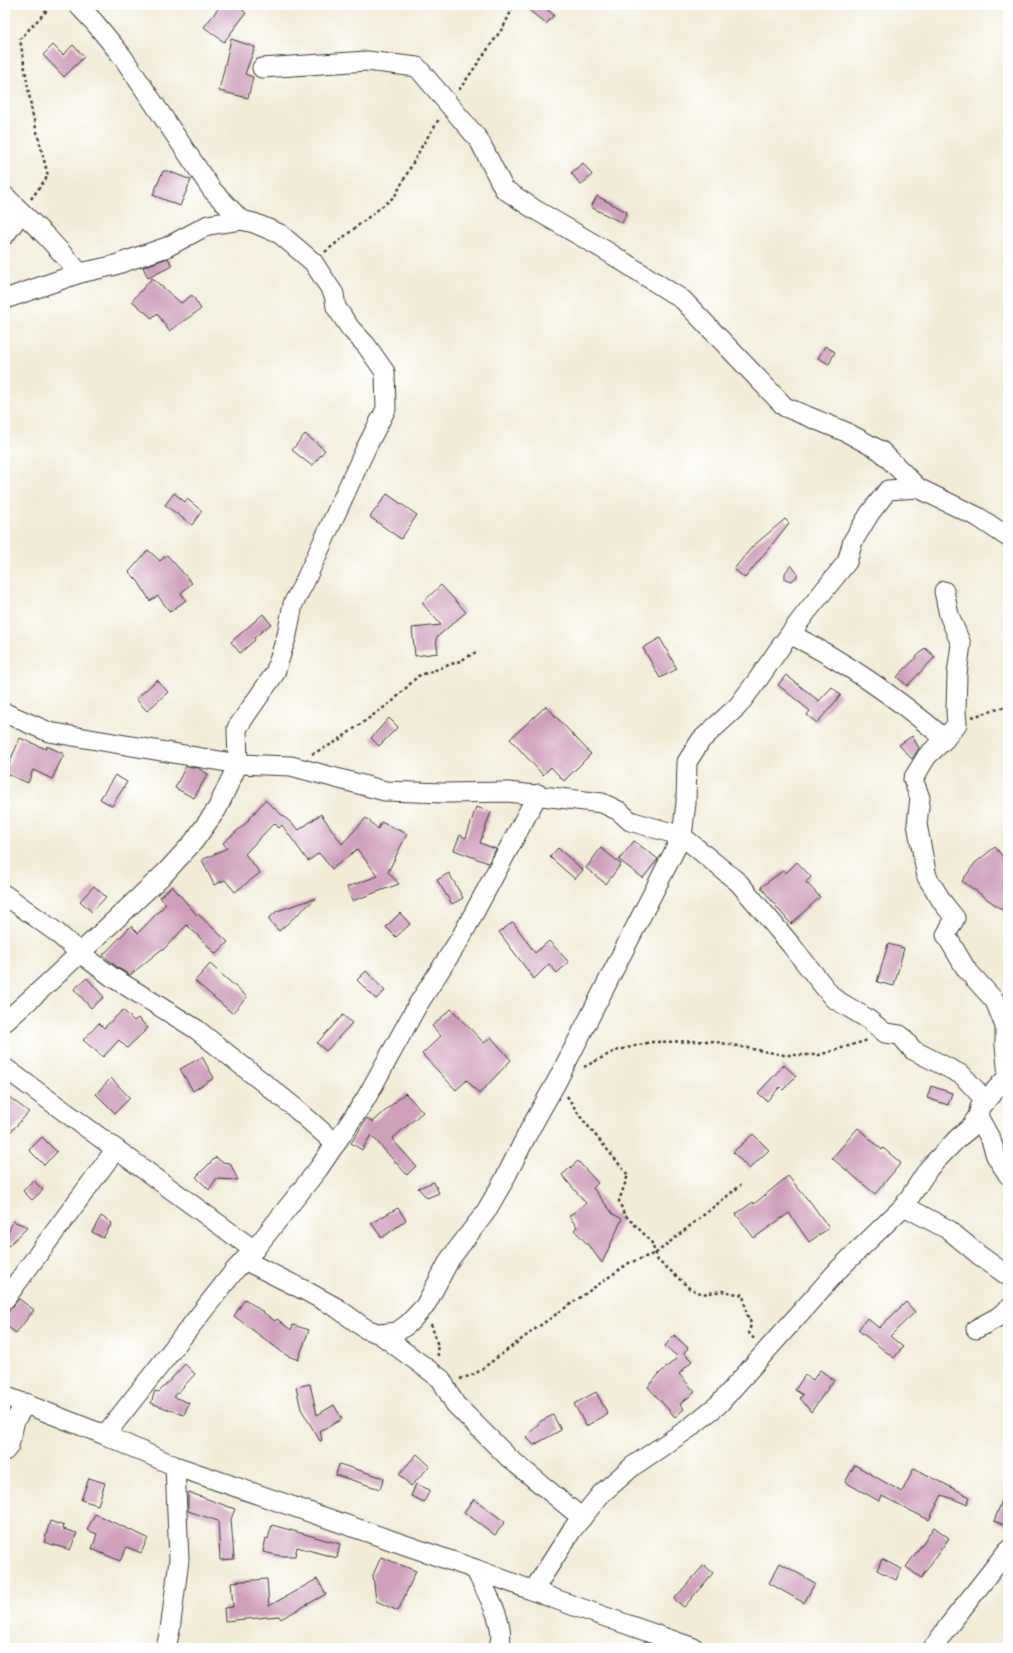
<svg xmlns="http://www.w3.org/2000/svg" width="1013" height="1653" viewBox="0 0 1013 1653" font-family="Mynerve,sans-serif">
<style>
.building{fill:#cf9fbc}
.lines{fill:none;stroke-linecap:round;stroke-linejoin:round}
.minor-casing{stroke:#3c3b38;stroke-width:21}
.path{stroke:#3c3b38;stroke-width:2.5;stroke-dasharray:3 3;stroke-linecap:butt}
.minor{stroke:#fff;stroke-width:19}
</style>
<rect width="100%" height="100%" fill="#fff"/>
<filter id="ink" filterUnits="userSpaceOnUse"><feTurbulence type="fractalNoise" baseFrequency=".025" numOctaves="2"/><feDisplacementMap in="SourceGraphic" scale="8" xChannelSelector="R" yChannelSelector="G"/><feConvolveMatrix kernelMatrix="1 2 1 2 8 2 1 2 1" color-interpolation-filters="sRGB"/></filter>
<filter id="wash" filterUnits="userSpaceOnUse"><feTurbulence type="fractalNoise" baseFrequency=".012" numOctaves="4" result="noise"/><feDisplacementMap in="SourceGraphic" scale="16" xChannelSelector="R" yChannelSelector="G"/><feGaussianBlur stdDeviation="0.9" result="paint"/><feColorMatrix in="noise" values="0 0 0 0 0 0 0 0 0 0 0 0 0 0 0 0 0 1.4 0 .05"/><feComposite in="paint" operator="in"/></filter>
<g filter="url(#wash)">
<rect width="100%" height="100%" fill="#f2ecd7"/>
<g id="blocks">
<g class="building">
<polygon points="221,5 236,5 246,13 224,42 204,27"/>
<polygon points="523,5 541,5 554,15 546,24"/>
<polygon points="231,39 255,47 245,74 253,77 248,98 219,91"/>
<polygon points="53,45 63,55 73,45 84,57 64,77 43,55"/>
<polygon points="583,163 592,175 581,185 571,173"/>
<polygon points="163,171 168,171 191,180 180,206 153,195"/>
<polygon points="597,196 627,212 622,223 591,207"/>
<polygon points="168,258 172,266 148,278 143,267"/>
<polygon points="152,278 181,303 192,295 201,309 169,331 157,313 152,318 132,301"/>
<polygon points="825,346 835,352 829,364 818,358"/>
<polygon points="305,434 325,450 312,466 292,450"/>
<polygon points="174,493 185,502 187,499 202,511 192,525 165,505"/>
<polygon points="387,494 417,515 401,539 370,517"/>
<polygon points="785,519 789,523 745,578 734,569 752,547"/>
<polygon points="148,550 160,561 167,555 192,583 181,593 186,600 170,612 158,596 150,601 138,581 129,572"/>
<polygon points="791,565 797,573 797,577 791,581 785,579 785,573"/>
<polygon points="441,585 466,612 436,638 438,653 415,656 412,628 441,625 422,603"/>
<polygon points="263,614 271,624 254,638 255,640 240,653 231,642"/>
<polygon points="660,638 677,669 660,678 643,648"/>
<polygon points="925,648 935,657 907,686 897,677"/>
<polygon points="786,675 819,701 832,687 841,695 817,723 807,715 810,711 778,685"/>
<polygon points="157,680 168,692 147,711 136,699"/>
<polygon points="546,706 591,754 564,781 551,767 543,775 510,739"/>
<polygon points="389,718 398,727 379,746 371,738"/>
<polygon points="912,736 919,748 912,759 899,745"/>
<polygon points="20,738 46,749 47,746 64,754 52,779 33,770 28,783 5,773"/>
<polygon points="186,766 198,768 208,774 194,798 175,788"/>
<polygon points="115,775 127,782 112,806 100,799"/>
<polygon points="265,800 299,830 321,814 342,844 366,818 378,829 381,822 407,834 388,872 399,884 352,901 347,887 378,876 357,849 332,869 319,853 308,861 282,825 279,828 274,823 245,854 260,873 235,892 225,880 214,885 202,860 227,848 223,843 244,825"/>
<polygon points="476,807 491,812 480,843 496,849 488,863 454,850 460,835 466,838"/>
<polygon points="634,841 658,859 643,878 619,860"/>
<polygon points="995,847 1008,863 1008,914 962,881 975,863"/>
<polygon points="558,848 583,870 575,879 550,857"/>
<polygon points="601,848 621,864 606,884 586,868"/>
<polygon points="797,862 811,877 806,882 820,897 791,924 779,910 761,887 784,870 786,873"/>
<polygon points="449,873 463,898 452,904 437,880"/>
<polygon points="94,886 106,897 92,912 80,901"/>
<polygon points="172,886 197,915 198,914 228,942 216,954 187,925 163,950 162,949 130,975 118,968 103,955 131,926 138,933 166,904 160,897"/>
<polygon points="316,898 279,931 268,919 277,911"/>
<polygon points="400,913 410,924 396,937 386,927"/>
<polygon points="513,922 535,953 549,941 569,962 557,973 549,964 534,979 499,932"/>
<polygon points="888,944 904,948 894,986 877,982"/>
<polygon points="210,964 247,997 232,1013 195,981"/>
<polygon points="366,971 385,991 376,999 357,980"/>
<polygon points="87,978 104,997 91,1008 74,989"/>
<polygon points="451,1009 484,1043 491,1037 511,1060 479,1094 467,1080 456,1090 422,1054 441,1036 432,1026"/>
<polygon points="123,1010 134,1021 138,1018 148,1028 127,1048 119,1040 103,1057 83,1040 99,1023 104,1028"/>
<polygon points="343,1015 352,1023 326,1051 317,1043"/>
<polygon points="202,1057 214,1078 193,1091 180,1069"/>
<polygon points="784,1065 796,1076 783,1090 780,1087 767,1101 758,1093"/>
<polygon points="111,1078 130,1098 115,1113 96,1094"/>
<polygon points="931,1086 952,1093 948,1105 927,1098"/>
<polygon points="405,1093 423,1112 392,1139 416,1166 407,1175 371,1135 362,1150 351,1143 367,1118 373,1122"/>
<polygon points="5,1094 29,1112 5,1138"/>
<polygon points="858,1128 882,1150 883,1148 901,1163 875,1194 832,1158"/>
<polygon points="753,1134 769,1150 749,1169 733,1152"/>
<polygon points="42,1137 57,1152 44,1165 29,1150"/>
<polygon points="216,1157 222,1162 230,1163 238,1180 216,1179 209,1190 196,1177"/>
<polygon points="578,1161 598,1183 593,1188 613,1214 622,1219 602,1263 590,1247 574,1230 577,1227 569,1216 586,1203 562,1175"/>
<polygon points="788,1176 808,1200 809,1200 829,1228 809,1242 789,1213 754,1238 736,1214 753,1202 754,1204"/>
<polygon points="33,1180 43,1190 32,1200 23,1191"/>
<polygon points="434,1182 439,1193 427,1198 418,1188"/>
<polygon points="398,1208 406,1220 382,1238 371,1223"/>
<polygon points="101,1216 112,1223 103,1238 92,1232"/>
<polygon points="13,1221 28,1227 5,1249 5,1240"/>
<polygon points="19,1299 34,1310 16,1333 5,1325 5,1316"/>
<polygon points="245,1299 275,1321 277,1319 291,1330 293,1325 309,1330 298,1360 286,1355 234,1316"/>
<polygon points="906,1302 915,1312 890,1336 903,1347 894,1358 858,1330 867,1318 879,1328"/>
<polygon points="674,1335 688,1348 684,1353 692,1361 679,1374 695,1392 680,1404 684,1409 675,1417 648,1387 660,1373 678,1357 665,1346"/>
<polygon points="185,1364 195,1374 174,1397 189,1403 184,1415 151,1403 155,1391 159,1392"/>
<polygon points="820,1370 834,1380 811,1412 800,1398 803,1395 795,1390 805,1375 813,1380"/>
<polygon points="310,1384 317,1415 334,1405 342,1419 320,1431 322,1440 320,1441 301,1409 296,1387"/>
<polygon points="596,1392 608,1414 586,1426 574,1404"/>
<polygon points="553,1415 561,1430 534,1445 526,1437 541,1421"/>
<polygon points="417,1454 430,1466 411,1486 399,1474"/>
<polygon points="339,1464 384,1478 380,1489 336,1475"/>
<polygon points="855,1465 902,1492 914,1468 970,1497 967,1504 942,1495 929,1520 882,1496 879,1501 845,1482"/>
<polygon points="89,1478 105,1483 98,1505 81,1500"/>
<polygon points="416,1484 430,1490 424,1502 411,1496"/>
<polygon points="1007,1488 1008,1488 1008,1526 994,1521"/>
<polygon points="188,1492 235,1509 231,1519 234,1559 220,1560 218,1521 188,1511"/>
<polygon points="474,1499 505,1522 495,1535 464,1512"/>
<polygon points="95,1514 148,1538 141,1553 127,1547 120,1561 92,1549 97,1534 87,1530"/>
<polygon points="50,1521 64,1526 63,1529 77,1533 70,1550 44,1542"/>
<polygon points="272,1525 340,1544 337,1558 297,1547 295,1556 281,1556 263,1552 266,1538 268,1539"/>
<polygon points="934,1527 949,1538 921,1578 906,1567"/>
<polygon points="381,1557 416,1571 398,1611 376,1601 373,1575"/>
<polygon points="882,1559 901,1569 896,1580 877,1570"/>
<polygon points="780,1563 815,1583 804,1603 769,1583"/>
<polygon points="704,1565 713,1573 684,1607 674,1599"/>
<polygon points="267,1579 269,1606 317,1579 326,1594 281,1619 279,1616 225,1621 224,1608 233,1607 231,1582"/>
</g>
</g>
</g>
<g filter="url(#ink)">
<use href="#blocks" fill-opacity="0" stroke="#3c3b38" stroke-width="1"/>
<g class="lines">
<g class="minor-casing">
<g id="minor">
<polyline points="78,5 95,23 122,56 212,190 241,220"/>
<polyline points="262,68 367,61 417,67 479,140 504,189 534,209 608,252 683,300 785,407 846,432 881,451 918,488 978,517 1008,537"/>
<polyline points="5,196 46,236 80,273 5,299"/>
<polyline points="5,235 21,213"/>
<polyline points="944,591 949,615 961,644 957,674 956,711 957,724 945,739"/>
<path d="M790,634C846,662 897,698 945,739L927,756L913,779L920,798L917,824L927,877L943,903L955,918L946,935L966,969L995,1001L1005,1026V1046L1008,1076"/>
<polyline points="5,713 49,732 238,764 291,766 385,791 445,793 508,792 602,803 619,811 630,821 682,836 739,883 791,945 833,998 868,1019 885,1033 900,1035 913,1050 962,1075 986,1101"/>
<polyline points="5,895 56,932 80,953 112,977 196,1029 294,1107 336,1144"/>
<polyline points="5,1022 46,985 166,872 194,841 217,809 238,764 237,728 275,673 287,635 293,604 305,581 365,450 386,409 385,372 366,345 350,328 336,307 334,294 313,262 280,234 254,223 241,220 208,225 167,247 112,266 80,273"/>
<polyline points="5,1068 254,1250"/>
<polyline points="978,1116 991,1140 996,1156 1008,1175"/>
<polyline points="904,1206 949,1230 979,1255 1008,1276"/>
<polyline points="244,1260 306,1291 337,1308 366,1329 380,1334 441,1379 455,1404 509,1458 582,1518"/>
<polyline points="5,1299 116,1149"/>
<polyline points="976,1329 998,1317 1008,1309"/>
<polyline points="380,1334 397,1332 408,1324 425,1306 450,1259 485,1213 503,1182 530,1129 557,1081 682,836 686,803 687,762 701,740 738,706 759,678 779,649 805,614 847,562 853,541 870,513 888,490 918,488"/>
<polyline points="5,1396 105,1435 175,1466 475,1569 566,1603 694,1648"/>
<polyline points="105,1435 235,1270 254,1250 319,1168 365,1100 417,1006 460,939 538,794"/>
<polyline points="5,1451 9,1446 15,1420 26,1403"/>
<path d="M475,1569C484,1588 509,1628 498,1648"/>
<polyline points="533,1591 572,1530 601,1494 633,1466 688,1429 719,1404 840,1268 904,1206 929,1168 958,1138 969,1129 978,1116 980,1107 1008,1076"/>
<polyline points="166,1648 170,1630 179,1560 175,1466"/>
<polyline points="933,1648 950,1624 1008,1550"/>
</g>
</g>
<g class="path">
<polyline points="459,90 504,26 514,5"/>
<polyline points="31,199 48,176 32,112 20,39 52,5"/>
<polyline points="325,252 395,196 422,146 439,119"/>
<polyline points="972,717 1008,706"/>
<polyline points="312,754 334,743 393,701 418,676 460,661 478,651"/>
<polyline points="584,1067 615,1051 651,1042 711,1041 784,1055 819,1055 868,1040"/>
<polyline points="567,1096 579,1115 628,1175 619,1201 624,1214 651,1241 658,1261 672,1272 689,1288 702,1294 722,1291 743,1295 747,1315 751,1323 749,1333 755,1340"/>
<polyline points="431,1324 437,1343 438,1356"/>
<polyline points="460,1379 475,1374 538,1327 629,1263 656,1253 741,1185"/>
</g>
<use href="#minor" class="minor"/>
</g>
</g>
<rect width="1013" height="1653" fill="none" stroke="#fff" stroke-width="20"/>
</svg>
